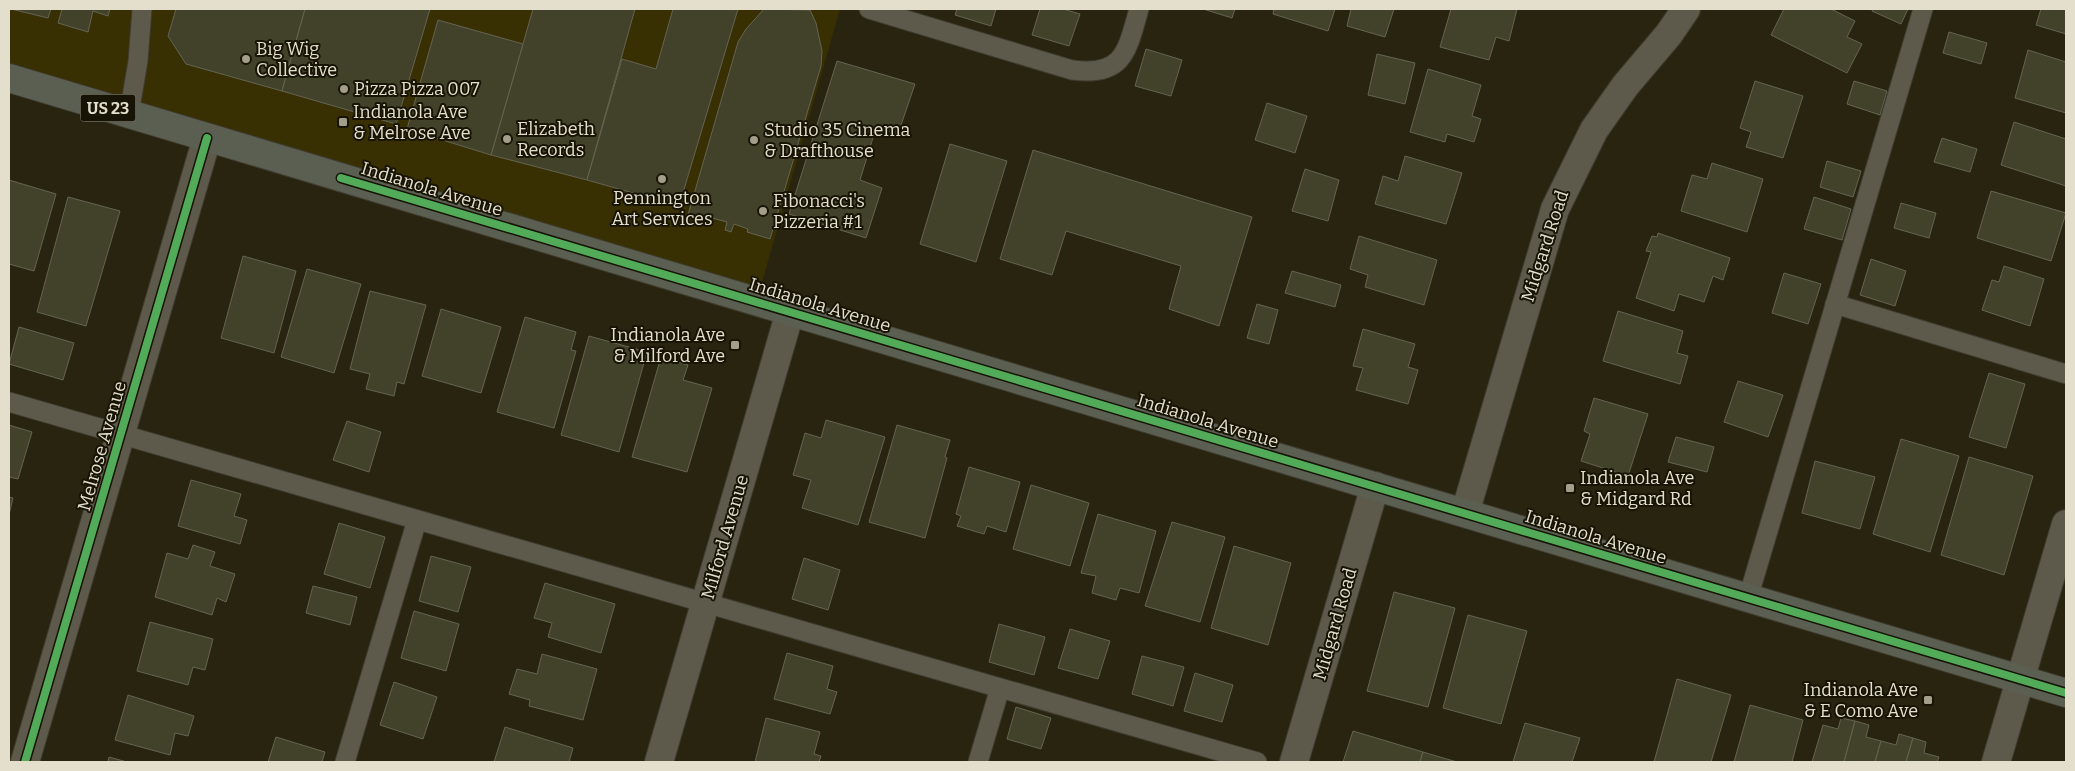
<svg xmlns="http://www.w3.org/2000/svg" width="2075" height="771" viewBox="0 0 2075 771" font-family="Bitter,serif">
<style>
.built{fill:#382f03}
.building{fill:#42422a;stroke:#646453}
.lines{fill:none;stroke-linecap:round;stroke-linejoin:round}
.lane-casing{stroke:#3f3c2f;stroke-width:21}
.street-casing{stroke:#3f3c2f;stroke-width:30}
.primary-casing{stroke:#3f3c2f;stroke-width:30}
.lane{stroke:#5d5a4c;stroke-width:19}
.street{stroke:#5d5a4c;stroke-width:28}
.primary{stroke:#5b5f52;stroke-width:28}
.cycleway-casing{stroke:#171305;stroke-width:11}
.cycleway{stroke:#51ab58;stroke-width:8}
.poi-dot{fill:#a29e8a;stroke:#171305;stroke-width:2}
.labels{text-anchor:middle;stroke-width:4;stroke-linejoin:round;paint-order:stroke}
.shield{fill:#171305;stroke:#a6a290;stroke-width:1}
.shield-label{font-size:16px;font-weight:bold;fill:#e4dfcc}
.poi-label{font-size:18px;fill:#e4dfcc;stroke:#171305;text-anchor:start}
.street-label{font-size:18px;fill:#e4dfcc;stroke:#171305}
</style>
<rect width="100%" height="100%" fill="#282410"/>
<polygon class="built" points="9,9 840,9 757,300 9,78"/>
<g class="building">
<polygon points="11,9 51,9 48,18"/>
<polygon points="62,9 110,9 108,16 93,11 88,32 58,23"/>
<polygon points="176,9 305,9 282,91 186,64 168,36"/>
<polygon points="305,9 430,9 396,124 282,91"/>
<polygon points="533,9 635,9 587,180 491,155"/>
<polygon points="673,9 738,9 679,206 587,180 622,59 656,69"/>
<polygon points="764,9 810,10 816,23 822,51 821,66 770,239 747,232 748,229 734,224 731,232 725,230 727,222 712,218 711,221 688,215 738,42 746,29"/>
<polygon points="957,9 996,9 991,26 955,15"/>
<polygon points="1040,9 1063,9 1080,14 1069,46 1032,35"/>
<polygon points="1203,9 1235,9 1232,18"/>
<polygon points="1274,9 1335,9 1328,31 1273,14"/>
<polygon points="1351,9 1394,9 1385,37 1347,26"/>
<polygon points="1451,9 1517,9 1509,41 1496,37 1489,60 1440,47"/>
<polygon points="1784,9 1831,9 1855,21 1847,37 1862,44 1847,73 1771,35"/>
<polygon points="1873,9 1908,9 1901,24 1872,11"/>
<polygon points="2041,9 2066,9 2066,34 2036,25"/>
<polygon points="438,20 523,44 491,155 407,129"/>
<polygon points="1949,32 1987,43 1981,64 1943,53"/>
<polygon points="1146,49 1182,60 1171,96 1135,86"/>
<polygon points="2028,50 2066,62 2066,113 2015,98"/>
<polygon points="1377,54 1415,63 1405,104 1368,95"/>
<polygon points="837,61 915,84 898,134 876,128 860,180 882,188 866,238 789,214"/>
<polygon points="1428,69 1481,85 1472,116 1481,119 1474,142 1447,134 1445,142 1410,132"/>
<polygon points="1755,81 1803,96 1783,158 1746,147 1751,132 1740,128"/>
<polygon points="1854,81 1887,91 1880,115 1847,104"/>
<polygon points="1267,103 1307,116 1295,153 1255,140"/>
<polygon points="2014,122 2066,139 2066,186 2001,165"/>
<polygon points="1942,138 1977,149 1970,172 1934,162"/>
<polygon points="950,144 1007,161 976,262 920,244"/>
<polygon points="1033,150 1252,217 1219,326 1169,309 1181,266 1066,231 1052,275 1000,259"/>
<polygon points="1405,156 1462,173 1446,224 1375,204 1383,176 1398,181"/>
<polygon points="1827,161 1861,171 1853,197 1820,187"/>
<polygon points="1712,163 1763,179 1747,232 1681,211 1692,175 1707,179"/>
<polygon points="1305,169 1339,180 1328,221 1292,211"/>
<polygon points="9,180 56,194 34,271 9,264"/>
<polygon points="1991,191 2066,213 2051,261 1977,238"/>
<polygon points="68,197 120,211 86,326 37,312"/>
<polygon points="1814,197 1851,209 1842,240 1804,229"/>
<polygon points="1901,203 1936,213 1929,238 1894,228"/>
<polygon points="1658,233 1730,258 1723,280 1713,276 1704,302 1679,294 1674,311 1636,298 1651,252 1646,251 1652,236 1657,237"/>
<polygon points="1359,236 1437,260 1424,305 1365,287 1368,275 1350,269"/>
<polygon points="243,256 296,271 274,353 221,338"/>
<polygon points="1871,259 1906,271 1895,306 1860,295"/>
<polygon points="2004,266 2044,279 2030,326 1982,310 1992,280 1999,282"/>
<polygon points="307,269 361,284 334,373 281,357"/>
<polygon points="1292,271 1341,285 1335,307 1285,293"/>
<polygon points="1784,273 1821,284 1808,324 1772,313"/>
<polygon points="370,291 426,305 404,384 397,382 394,396 366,389 370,374 350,369"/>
<polygon points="1257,304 1278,310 1269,344 1247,338"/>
<polygon points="441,309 501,327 481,393 422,376"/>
<polygon points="1618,311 1683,331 1677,353 1688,356 1680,384 1603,361"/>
<polygon points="525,317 576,332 571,350 576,351 554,428 497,412"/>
<polygon points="19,327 74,343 63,380 9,364"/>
<polygon points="1363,329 1415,344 1408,367 1418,370 1408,404 1356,390 1363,368 1353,366"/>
<polygon points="589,336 647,352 619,452 561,435"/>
<polygon points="661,357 688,365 683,380 712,388 687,472 632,457"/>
<polygon points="1989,373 2025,384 2006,448 1969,437"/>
<polygon points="1738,381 1783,395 1768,437 1724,422"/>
<polygon points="1594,398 1648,414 1628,476 1581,461 1590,434 1584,431"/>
<polygon points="826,420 885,437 858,525 802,508 811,480 793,475 805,433 821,438"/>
<polygon points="347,421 381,432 369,472 333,460"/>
<polygon points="9,425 32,432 18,479 9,477"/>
<polygon points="897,425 950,440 945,457 947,458 925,538 869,522"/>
<polygon points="1676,437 1714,447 1707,472 1668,462"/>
<polygon points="1901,439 1959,456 1930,552 1873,534"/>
<polygon points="1969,457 2033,476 2004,575 1941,555"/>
<polygon points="1815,461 1875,477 1860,529 1802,513"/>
<polygon points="969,467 1020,482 1006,532 987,526 984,534 957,526 961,516 956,514"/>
<polygon points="191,480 241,494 234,516 247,520 240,544 178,526"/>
<polygon points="1031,485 1089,503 1070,566 1013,549"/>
<polygon points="9,497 13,498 9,515"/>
<polygon points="1098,514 1156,531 1139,593 1120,588 1116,600 1092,593 1096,576 1081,573"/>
<polygon points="1172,522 1225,537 1200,622 1145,606"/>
<polygon points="339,523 385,537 370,588 324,574"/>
<polygon points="193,545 215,552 210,566 235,574 226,602 217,598 212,615 155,597 167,553 188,559"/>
<polygon points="1234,546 1291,563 1268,645 1211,628"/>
<polygon points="431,556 471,567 458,612 419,601"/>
<polygon points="804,558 840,570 828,610 792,599"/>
<polygon points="545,583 615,604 601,653 548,637 552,623 534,618"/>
<polygon points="313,586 357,597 350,625 306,613"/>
<polygon points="1394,592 1455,608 1428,707 1367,691"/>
<polygon points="414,611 459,624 446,671 401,658"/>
<polygon points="1468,615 1527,631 1501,724 1443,708"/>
<polygon points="150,622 213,639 205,670 193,667 188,685 137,671"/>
<polygon points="999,624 1045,637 1034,675 989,662"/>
<polygon points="1070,629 1110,641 1098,679 1058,668"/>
<polygon points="787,653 833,666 827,689 837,692 830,714 774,699"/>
<polygon points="542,654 597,669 583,720 529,706 530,700 509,694 517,669 537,674"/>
<polygon points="1142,656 1184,667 1173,706 1132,694"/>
<polygon points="1195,673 1233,685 1222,722 1184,711"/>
<polygon points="1677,679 1731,695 1711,762 1654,762"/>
<polygon points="394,682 437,697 423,739 380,725"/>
<polygon points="128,695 194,716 188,736 175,733 170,755 115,740"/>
<polygon points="1750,705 1803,720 1792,762 1734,762"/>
<polygon points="1016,707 1051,718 1041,749 1007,739"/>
<polygon points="766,718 820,732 814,754 821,756 819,762 755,762"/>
<polygon points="1841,718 1855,721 1844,762 1812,762 1823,725 1838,729"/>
<polygon points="1855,721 1869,725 1866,737 1881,741 1875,762 1844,762"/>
<polygon points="1525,723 1580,738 1572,762 1513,762"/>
<polygon points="505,727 573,748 569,762 494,762"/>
<polygon points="1353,731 1423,752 1420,762 1343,762"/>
<polygon points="1899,734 1913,738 1906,762 1875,762 1881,741 1896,745"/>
<polygon points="276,737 325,752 322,762 268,762"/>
<polygon points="1913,738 1926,742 1924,753 1939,757 1937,762 1906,762"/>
<polygon points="1423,752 1457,762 1459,762 1420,762"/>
<polygon points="109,757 127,762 108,762"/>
</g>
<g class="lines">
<g class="lane-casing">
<g id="lane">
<path d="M869,9L1072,70C1124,77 1127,51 1139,9"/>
<polyline points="129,114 138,61 142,9"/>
<polyline points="1835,304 2066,374"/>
<polyline points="9,402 1257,762"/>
<polyline points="1748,598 1923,9"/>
<polyline points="345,762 417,520"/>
<polyline points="978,762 1000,688"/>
</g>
</g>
<g class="street-casing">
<g id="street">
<polyline points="1465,513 1555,209 1594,130 1625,86 1669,34 1686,9"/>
<polyline points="25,762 207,138"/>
<polyline points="659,762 790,312"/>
<polyline points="1294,762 1375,486"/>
<polyline points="1996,762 2066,524"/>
</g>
</g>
<g class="primary-casing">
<polyline id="primary" points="9,78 2066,693"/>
</g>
<use href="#lane" class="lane"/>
<use href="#street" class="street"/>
<use href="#primary" class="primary"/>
<g class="cycleway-casing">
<g id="cycleway">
<polyline points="341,178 2066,693"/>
<polyline points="25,762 207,138"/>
</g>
</g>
<use href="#cycleway" class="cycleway"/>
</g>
<g class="poi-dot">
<circle cx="246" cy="59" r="5"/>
<circle cx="344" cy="89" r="5"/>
<rect x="338" y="117" width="10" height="10" rx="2.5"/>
<circle cx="507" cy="139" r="5"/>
<circle cx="754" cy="140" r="5"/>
<circle cx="662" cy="179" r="5"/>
<circle cx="763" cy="211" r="5"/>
<rect x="730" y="340" width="10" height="10" rx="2.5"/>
<rect x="1565" y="483" width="10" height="10" rx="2.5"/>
<rect x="1923" y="695" width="10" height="10" rx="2.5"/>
</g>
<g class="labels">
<rect class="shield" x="80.5" y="94.5" width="55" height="27" rx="4"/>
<g class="shield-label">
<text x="108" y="114">US 23</text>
</g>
<g class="poi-label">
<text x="256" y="55">Big Wig<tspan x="256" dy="21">Collective</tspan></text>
<text x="354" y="95">Pizza Pizza 007</text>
<text x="353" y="118">Indianola Ave<tspan x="353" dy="21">&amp; Melrose Ave</tspan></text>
<text x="517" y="135">Elizabeth<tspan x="517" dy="21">Records</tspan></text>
<text x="764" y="136">Studio 35 Cinema<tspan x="764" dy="21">&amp; Drafthouse</tspan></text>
<text x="662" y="204" text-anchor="middle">Pennington<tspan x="662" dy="21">Art Services</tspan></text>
<text x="773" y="207">Fibonacci's<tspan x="773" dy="21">Pizzeria #1</tspan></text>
<text x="725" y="341" text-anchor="end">Indianola Ave<tspan x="725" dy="21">&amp; Milford Ave</tspan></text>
<text x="1580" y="484">Indianola Ave<tspan x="1580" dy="21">&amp; Midgard Rd</tspan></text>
<text x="1918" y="696" text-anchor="end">Indianola Ave<tspan x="1918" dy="21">&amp; E Como Ave</tspan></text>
</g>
<g class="street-label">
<text transform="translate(432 189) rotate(17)" y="6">Indianola Avenue</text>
<text transform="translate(1545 246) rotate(-72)" y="6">Midgard Road</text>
<text transform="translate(820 305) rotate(17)" y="6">Indianola Avenue</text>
<text transform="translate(1208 421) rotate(17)" y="6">Indianola Avenue</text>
<text transform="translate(102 446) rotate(-74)" y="6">Melrose Avenue</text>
<text transform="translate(725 537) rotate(-74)" y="6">Milford Avenue</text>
<text transform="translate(1596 537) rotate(17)" y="6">Indianola Avenue</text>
<text transform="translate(1335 624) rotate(-74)" y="6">Midgard Road</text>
</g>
</g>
<rect width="2075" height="771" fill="none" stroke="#e4dfcc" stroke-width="20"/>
</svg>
